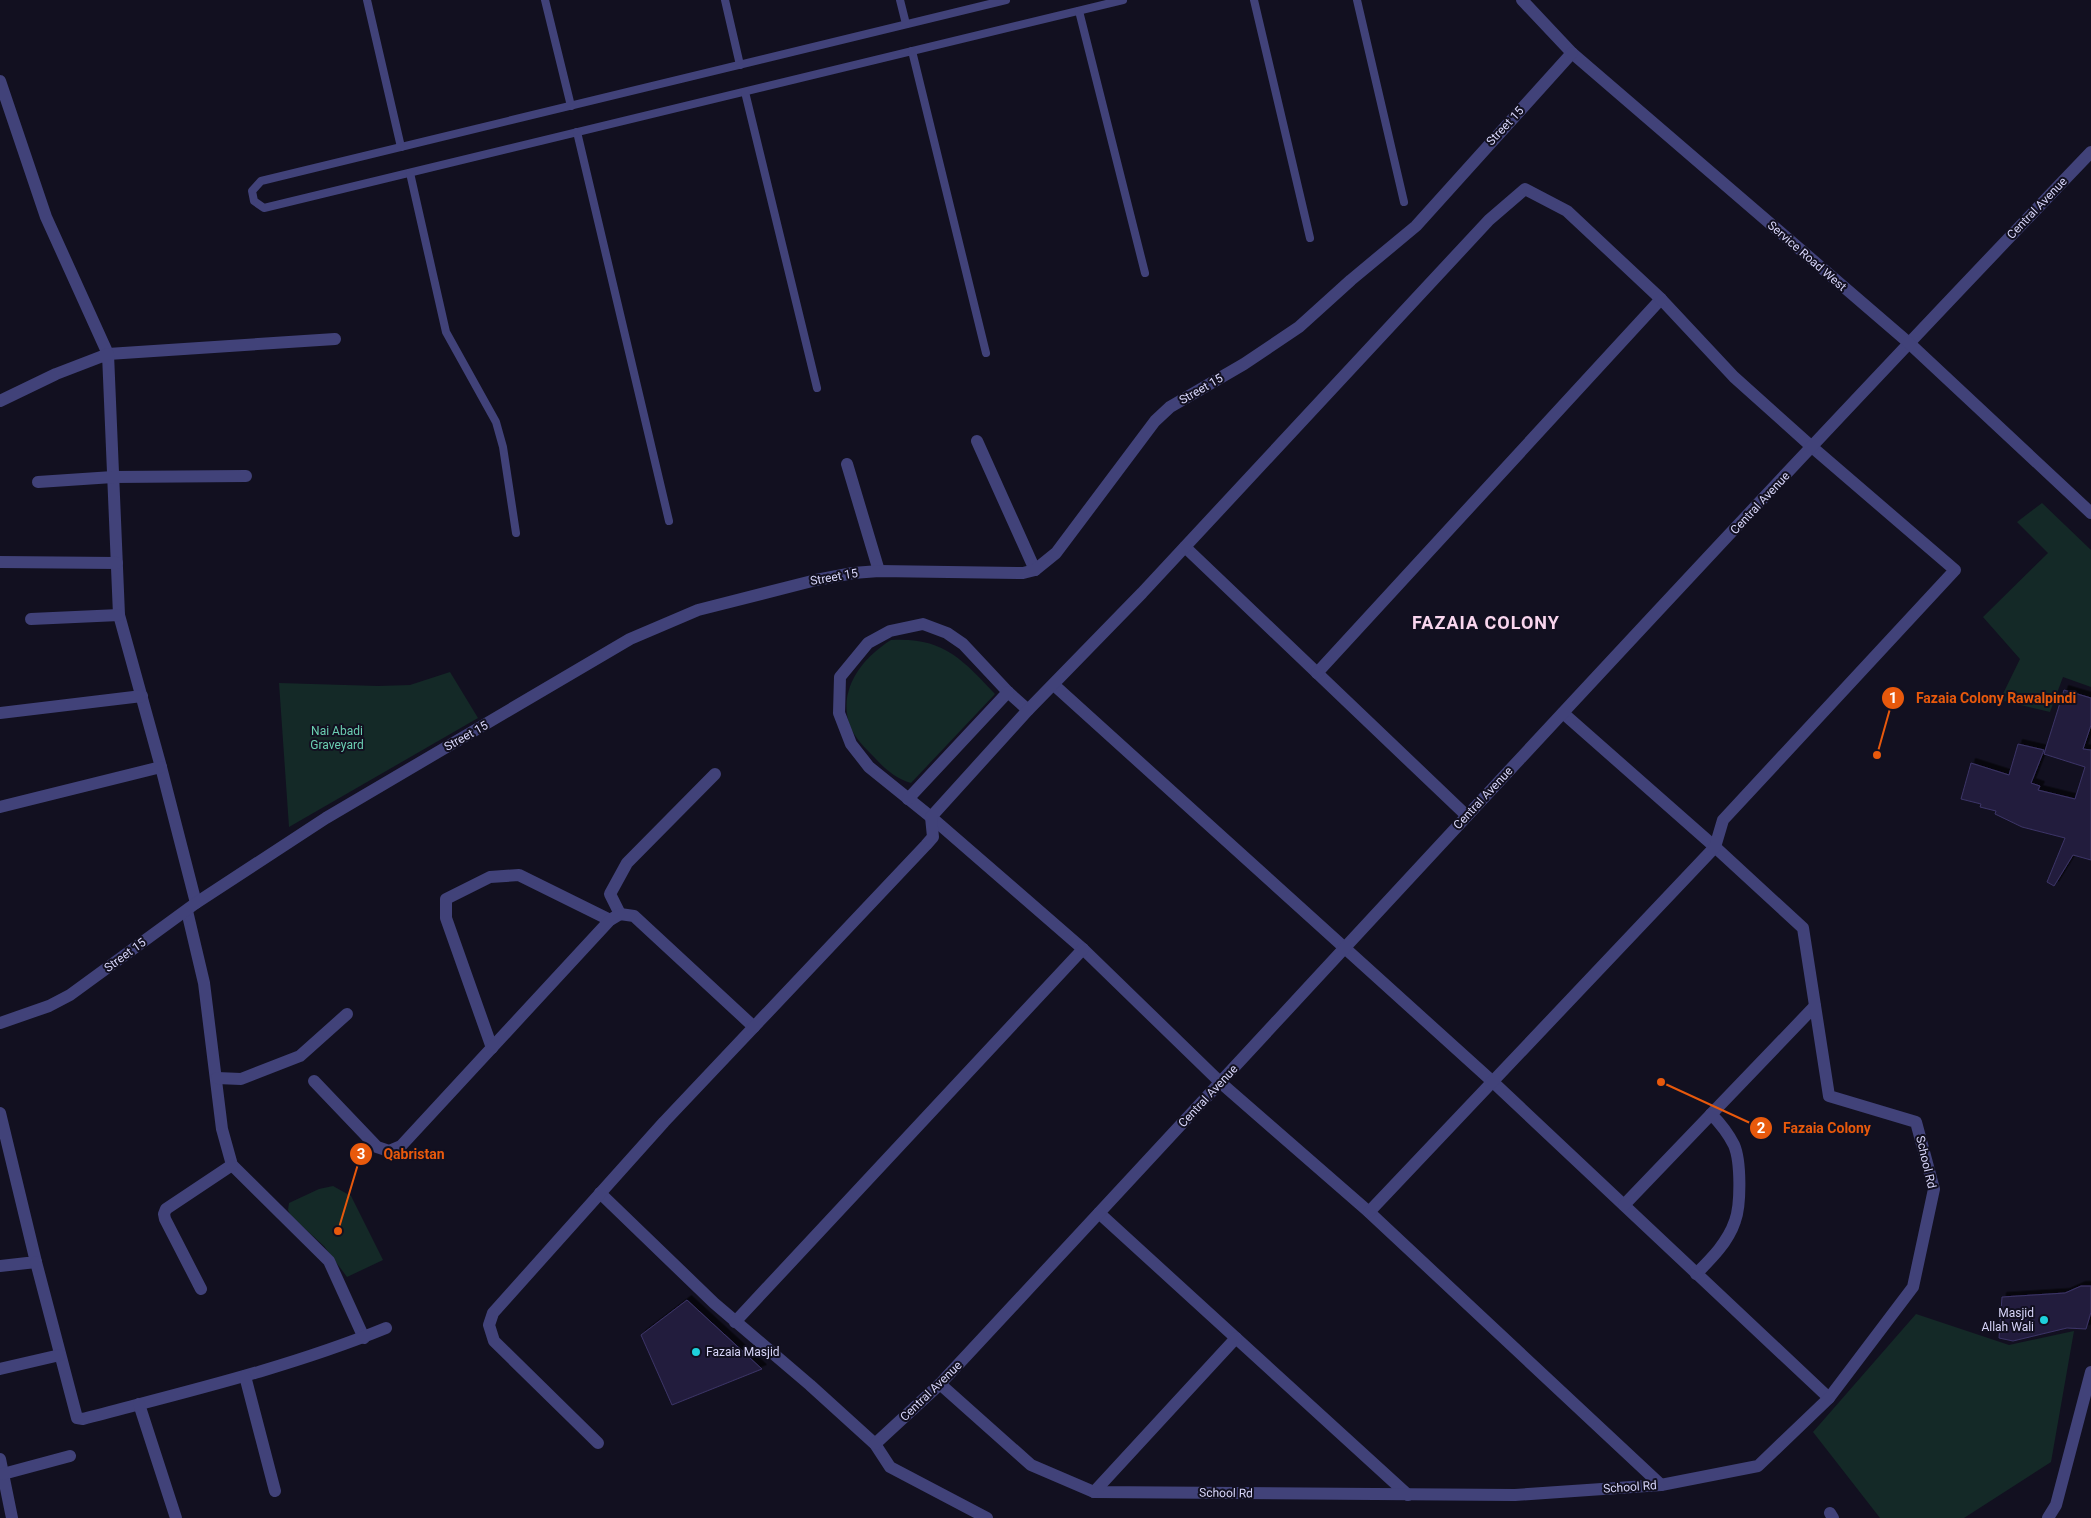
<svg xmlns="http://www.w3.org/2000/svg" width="2091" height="1518" viewBox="0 0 2091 1518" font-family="Roboto,sans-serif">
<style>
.green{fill:#142927}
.building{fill:#241f3e;stroke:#3c3467;filter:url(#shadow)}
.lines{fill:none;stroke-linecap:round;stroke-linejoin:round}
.service{stroke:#414279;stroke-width:8}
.minor{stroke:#414279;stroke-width:12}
.tertiary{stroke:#414279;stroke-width:12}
.poi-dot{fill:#1ed1dc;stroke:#121020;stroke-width:2}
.labels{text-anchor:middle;stroke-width:4;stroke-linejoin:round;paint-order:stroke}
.street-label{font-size:12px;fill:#d7d5f9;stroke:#121020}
.park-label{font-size:12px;fill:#6bcfb2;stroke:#121020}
.poi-label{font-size:12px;fill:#d7d5f9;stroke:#121020;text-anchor:end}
.district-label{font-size:18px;font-weight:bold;letter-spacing:1px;fill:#f9d6ee;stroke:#121020}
.leader{fill:none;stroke:#e8590c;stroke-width:2}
.callout-dot{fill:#e8590c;stroke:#121020;stroke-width:2}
.mark-label{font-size:15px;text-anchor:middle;font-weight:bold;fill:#fff}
.callout-label{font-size:14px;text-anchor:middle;font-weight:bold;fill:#e8590c;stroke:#121020;stroke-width:4;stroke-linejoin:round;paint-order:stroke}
</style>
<defs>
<filter id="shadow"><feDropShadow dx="4.5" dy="-4.5" stdDeviation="0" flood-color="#0009"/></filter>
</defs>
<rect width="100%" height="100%" fill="#121020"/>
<g class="green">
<polygon points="2042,503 2091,550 2091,687 2063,677 2050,712 2000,700 2020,659 1983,617 2048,553 2017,522"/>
<path d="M891,640C943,637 962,659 995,694L911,783C896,779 884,768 874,757C865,748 855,738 850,726C837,690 862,658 891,640Z"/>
<polygon points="450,672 478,718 289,827 279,683 378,686 410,685"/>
<polygon points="333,1186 351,1196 383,1260 347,1277 324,1246 291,1216 288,1210 289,1203 319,1189"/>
<polygon points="1916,1314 2009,1345 2074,1331 2051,1462 1964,1518 1880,1518 1813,1432"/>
</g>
<g class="building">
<polygon points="2064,690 2091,698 2091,725 2083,749 2091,750 2091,860 2073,855 2054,886 2047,882 2065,838 2022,827 1995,814 1996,811 1980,807 1981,804 1961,799 1971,763 2009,775 2018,744 2044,750 2031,783 2040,786 2038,790 2075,799 2085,767 2044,754"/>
<polygon points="2081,1286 2091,1286 2091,1312 2086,1329 2067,1328 2013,1341 1999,1338 2002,1297 2065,1293"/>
<polygon points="687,1300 762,1369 672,1405 641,1335"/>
</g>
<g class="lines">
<g class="service">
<polyline points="367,0 401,147"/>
<polyline points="545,0 571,106"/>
<polyline points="725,0 740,65"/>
<polyline points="900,0 906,24"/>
<polyline points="1006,0 261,181 252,191 254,201 264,208 1123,0"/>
<polyline points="1254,0 1310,238"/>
<polyline points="1357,0 1404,202"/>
<polyline points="1079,11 1145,273"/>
<polyline points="912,51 986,353"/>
<polyline points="745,92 817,388"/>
<polyline points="577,132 669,521"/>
<polyline points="410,173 446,332 496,422 503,447 516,533"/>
</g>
<g class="minor">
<polyline points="0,81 46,217 108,354 335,339"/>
<polyline points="0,401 56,374 108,354 119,615 161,767 196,903"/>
<polyline points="977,441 1035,570"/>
<polyline points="847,464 879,571"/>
<polyline points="38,482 113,477 246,476"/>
<polyline points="1185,547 1467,816"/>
<polyline points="0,562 117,563"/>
<polyline points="31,619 119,615"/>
<polyline points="1317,673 1661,299"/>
<polyline points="1054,685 1493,1082 1829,1398"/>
<polyline points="1028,710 1008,692 963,644 947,633 923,624 890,631 868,643 840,677 839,713 851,744 869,767 931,817 1083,949 1221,1083 1369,1212 1661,1485"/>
<polyline points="0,713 142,696"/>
<polyline points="908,799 1008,692"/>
<polyline points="0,807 161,767"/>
<polyline points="187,911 204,983 222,1129 232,1165 329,1261 364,1338"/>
<polyline points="620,914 610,894 627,863 715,774"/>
<polyline points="492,1048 446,918 446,899 490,877 519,875 610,920"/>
<polyline points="217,1078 241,1079 300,1056 347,1014"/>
<polyline points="314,1081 377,1147 389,1151 401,1146 610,920 620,914 634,916 754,1027"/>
<polyline points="0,1113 36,1262 0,1266"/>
<polyline points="600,1193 714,1303 810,1385 875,1444 890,1467 987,1518"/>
<polyline points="1624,1205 1815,1006"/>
<polyline points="1099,1213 1408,1495"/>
<path d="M36,1262L77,1418L83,1419C185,1392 288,1368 386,1328"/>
<path d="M1696,1274C1712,1258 1728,1242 1735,1221C1741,1205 1741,1161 1734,1145C1728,1133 1720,1123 1711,1114"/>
<polyline points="201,1289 165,1219 164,1214 166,1209 232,1165"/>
<polyline points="735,1322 1083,949"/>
<polyline points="0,1369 60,1355"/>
<polyline points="245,1376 275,1491"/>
<polyline points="940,1384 1031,1465 1094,1492 1515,1495 1661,1485 1758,1466 1829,1398 1913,1287 1934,1189 1916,1122 1829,1096 1803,928 1715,847 1563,713"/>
<polyline points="139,1404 176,1518"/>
<polyline points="598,1443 494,1341 489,1325 493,1313 664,1122 926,845 933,837 931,817 1028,710 1142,593 1489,220 1525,189 1567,211 1661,299 1734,377 1812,447 1955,570 1723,820 1715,847 1369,1212"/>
<path d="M875,1444L940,1384C1323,973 1702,558 2091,152"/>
<polyline points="0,1459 12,1518"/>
<polyline points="3,1474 70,1456"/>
<polyline points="1094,1492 1236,1338"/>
<polyline points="1830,1513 1833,1518"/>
</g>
<g class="tertiary">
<polyline points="1522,0 1572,53 1909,343 2091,513"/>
<polyline points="0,1023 49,1006 70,995 196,903 326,818 630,639 698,610 816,580 853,573 879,571 1023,573 1035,570 1056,553 1155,421 1170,407 1244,364 1299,327 1351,280 1416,226 1572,53"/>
<polyline points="2048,1518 2056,1505 2091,1372"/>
</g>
</g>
<g class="poi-dot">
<circle cx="2044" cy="1320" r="5"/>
<circle cx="696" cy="1352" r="5"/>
</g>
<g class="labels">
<g class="street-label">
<text transform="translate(1505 126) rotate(-47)" y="4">Street 15</text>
<text transform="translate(2037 208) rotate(-46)" y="4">Central Avenue</text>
<text transform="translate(1807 256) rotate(41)" y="4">Service Road West</text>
<text transform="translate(1201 389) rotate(-30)" y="4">Street 15</text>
<text transform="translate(1760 503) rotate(-47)" y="4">Central Avenue</text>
<text transform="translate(834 577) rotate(-10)" y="4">Street 15</text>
<text transform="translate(466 736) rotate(-29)" y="4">Street 15</text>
<text transform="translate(1483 798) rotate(-47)" y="4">Central Avenue</text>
<text transform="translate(125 955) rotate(-36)" y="4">Street 15</text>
<text transform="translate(1208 1096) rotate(-47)" y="4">Central Avenue</text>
<text transform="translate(1926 1162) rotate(77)" y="4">School Rd</text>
<text transform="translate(931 1391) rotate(-44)" y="4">Central Avenue</text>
<text transform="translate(1630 1487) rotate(-4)" y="4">School Rd</text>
<text transform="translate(1226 1493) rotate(1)" y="4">School Rd</text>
</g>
<g class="park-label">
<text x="337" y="735">Nai Abadi<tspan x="337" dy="14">Graveyard</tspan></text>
</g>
<g class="poi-label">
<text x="2034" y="1317">Masjid<tspan x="2034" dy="14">Allah Wali</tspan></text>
<text x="706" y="1356" text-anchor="start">Fazaia Masjid</text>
</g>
<g class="district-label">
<text x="1486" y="629">FAZAIA COLONY</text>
</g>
</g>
<path class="leader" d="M1877 755L1893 698M1661 1082L1761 1128M338 1231L361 1154"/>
<g class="callout-dot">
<circle cx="1877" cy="755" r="5"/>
<circle cx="1661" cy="1082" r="5"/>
<circle cx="338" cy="1231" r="5"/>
<circle cx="1893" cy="698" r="12"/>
<circle cx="1761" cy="1128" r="12"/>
<circle cx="361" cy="1154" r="12"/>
</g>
<g class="mark-label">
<text x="1893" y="703">1</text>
<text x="1761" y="1133">2</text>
<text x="361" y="1159">3</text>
</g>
<g class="callout-label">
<text x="1996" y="703">Fazaia Colony Rawalpindi</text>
<text x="1827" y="1133">Fazaia Colony</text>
<text x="414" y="1159">Qabristan</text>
</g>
</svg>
